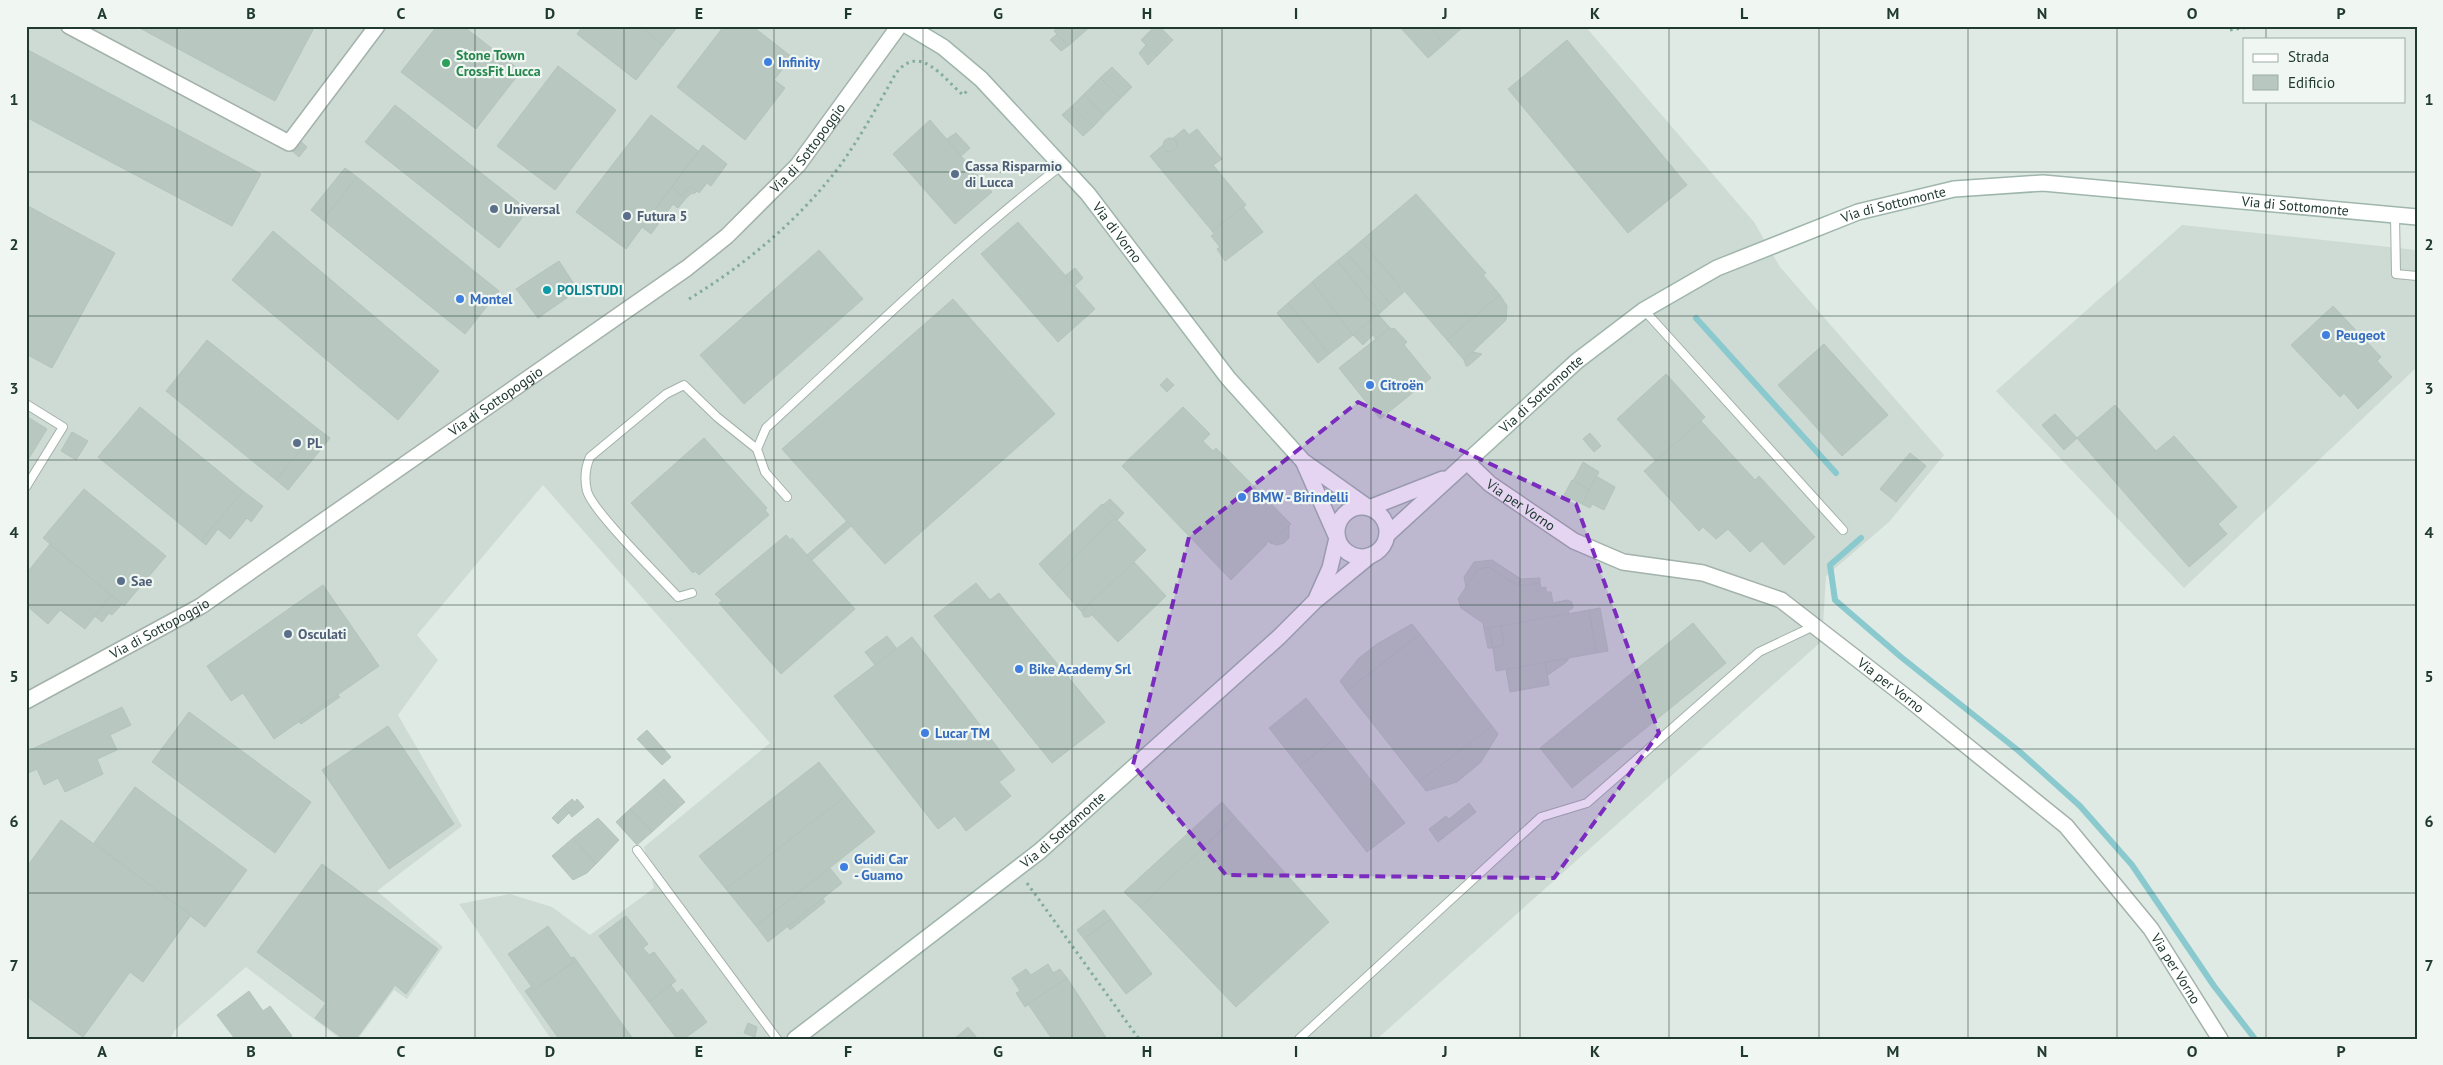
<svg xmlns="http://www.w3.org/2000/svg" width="2443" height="1065" viewBox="0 0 2443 1065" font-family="'PT Sans',sans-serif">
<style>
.built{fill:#cedad4}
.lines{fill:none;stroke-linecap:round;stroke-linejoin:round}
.stream{stroke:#8ac9ce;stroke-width:6}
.building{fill:#b8c8c0;stroke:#b3c4bb}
.lane-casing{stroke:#a3b2ab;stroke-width:10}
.street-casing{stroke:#a3b2ab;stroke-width:18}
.secondary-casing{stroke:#9fb6ac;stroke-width:18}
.path{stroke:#82ad9b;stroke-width:3;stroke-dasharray:2.5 4;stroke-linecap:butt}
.lane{stroke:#fff;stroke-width:8}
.street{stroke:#fff;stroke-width:15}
.secondary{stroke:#fff;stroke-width:15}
.marked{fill:#7b2cbf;fill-opacity:0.2;stroke:#7b2cbf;stroke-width:4;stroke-dasharray:10 6;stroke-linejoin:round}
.grid{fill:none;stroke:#213a31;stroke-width:1;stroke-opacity:0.55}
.shop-dot{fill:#3f7fe0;stroke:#f0f7f3;stroke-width:2}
.leisure-dot{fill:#2e9e5b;stroke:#f0f7f3;stroke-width:2}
.service-dot{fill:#5c6f8a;stroke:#f0f7f3;stroke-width:2}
.culture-dot{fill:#0f9aa8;stroke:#f0f7f3;stroke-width:2}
.labels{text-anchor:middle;stroke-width:4.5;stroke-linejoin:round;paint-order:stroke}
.leisure-label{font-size:14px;font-weight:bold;fill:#27864d;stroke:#f0f7f3;text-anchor:start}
.shop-label{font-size:14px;font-weight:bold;fill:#366cbe;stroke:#f0f7f3;text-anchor:start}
.street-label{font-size:14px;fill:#213a31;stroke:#f0f7f3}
.service-label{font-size:14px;font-weight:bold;fill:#4e5e75;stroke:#f0f7f3;text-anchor:start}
.culture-label{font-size:14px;font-weight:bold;fill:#0d838f;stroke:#f0f7f3;text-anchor:start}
.neatline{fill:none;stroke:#213a31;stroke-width:2}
.grid-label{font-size:16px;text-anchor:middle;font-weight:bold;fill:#213a31}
</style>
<rect width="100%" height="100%" fill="#e0eae5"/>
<g class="built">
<polygon points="26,26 1585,26 1754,222 1780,267 1944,455 1889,522 1826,576 1822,641 1377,1039 551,1039 459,904 510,894 552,907 590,935 654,888 644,847 770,743 543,485 417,635 438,660 398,715 462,826 377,891 443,947 407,999 394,990 358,1039 340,1039 246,967 175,1030 170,1039 26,1039"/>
<polygon points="2182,225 2417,250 2417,367 2184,588 1996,391"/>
</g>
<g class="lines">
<g class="stream">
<polyline points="1696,318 1836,473"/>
<polyline points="1861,538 1830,565 1835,600 1901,657 2020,752 2080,806 2132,865 2214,986 2255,1039"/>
</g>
</g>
<g class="building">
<polygon points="136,26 315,26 275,101"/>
<polygon points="437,26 463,26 521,71 476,129 401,72"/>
<polygon points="583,26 640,26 663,45 636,80 577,34"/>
<polygon points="640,26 678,26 663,45"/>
<polygon points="724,26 752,26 792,57 774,80 785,88 745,140 677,87"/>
<polygon points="1059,26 1091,26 1068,46 1054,31"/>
<polygon points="1155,26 1159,26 1173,40 1157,56 1141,40"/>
<polygon points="1399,26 1429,26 1444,44 1428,58"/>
<polygon points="1429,26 1464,26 1444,44"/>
<polygon points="1057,34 1068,46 1061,51 1050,40"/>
<polygon points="1567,40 1687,185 1628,233 1508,89"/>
<polygon points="1146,45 1157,56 1148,65 1139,53"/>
<polygon points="26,49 261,174 232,226 26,117"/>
<polygon points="558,66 616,110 555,190 497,146"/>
<polygon points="1112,67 1132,87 1121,98 1100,78"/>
<polygon points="1100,78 1121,98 1104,115 1084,94"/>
<polygon points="1084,94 1104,115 1093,127 1072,106"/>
<polygon points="395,105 528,210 499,248 365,142"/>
<polygon points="1072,106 1093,127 1083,136 1062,115"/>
<polygon points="651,115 698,151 626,249 576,212"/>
<polygon points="930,120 992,192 955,224 893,154"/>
<polygon points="1184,129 1189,135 1197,129 1222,159 1213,165 1246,205 1212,231 1150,156 1163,145 1167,152 1174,151 1176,143 1172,139"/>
<polygon points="956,133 970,148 961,156 947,139"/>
<circle cx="1170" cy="145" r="7"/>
<polygon points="298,139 307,147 299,157 290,149"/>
<polygon points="703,145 727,164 711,186 707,183 699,193 691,185 682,196 672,187"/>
<polygon points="345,168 357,177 323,220 311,210"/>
<polygon points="357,177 499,291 465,334 323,220"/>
<polygon points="691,185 697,191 694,194 692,193 686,198 678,208 673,204 651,234 642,227 672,187 682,196"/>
<polygon points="1416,194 1486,273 1483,275 1500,295 1447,340 1361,241"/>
<polygon points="26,205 115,253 52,368 26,354"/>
<polygon points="1243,207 1263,232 1225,261 1217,249 1220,247 1211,236 1214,234 1212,231"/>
<polygon points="1018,222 1095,309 1058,342 981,254"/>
<polygon points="273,231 439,371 398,420 232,280"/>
<polygon points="1361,241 1404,292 1390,304 1347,253"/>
<polygon points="819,250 863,299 744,404 700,355"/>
<polygon points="1347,253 1390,304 1380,313 1337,261"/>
<polygon points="559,261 578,290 538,318 516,289"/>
<polygon points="1337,261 1380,313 1353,335 1312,282"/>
<polygon points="1075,268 1083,278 1074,286 1065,276"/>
<polygon points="1312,282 1353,335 1329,354 1288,303"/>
<polygon points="1500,295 1507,306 1506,320 1464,360 1447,340"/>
<polygon points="953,299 1055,414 885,564 782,449"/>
<polygon points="1288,303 1329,354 1318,363 1277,313"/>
<polygon points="2333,306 2381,357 2377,361 2392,377 2358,409 2344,393 2340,397 2291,345"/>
<polygon points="1378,314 1390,328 1376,339 1373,335 1363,345 1353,335"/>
<polygon points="1390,328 1392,329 1394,328 1407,342 1404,345 1431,378 1380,419 1339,368"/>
<polygon points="207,340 318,429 276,480 166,391"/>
<polygon points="1824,344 1888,415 1842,456 1778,385"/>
<polygon points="1473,352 1482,354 1468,366 1466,366 1464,360"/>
<polygon points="1666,374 1705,417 1656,461 1617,419"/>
<polygon points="1167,378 1174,385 1167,392 1160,385"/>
<polygon points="2115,405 2156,451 2174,436 2237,507 2218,524 2227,534 2189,567 2077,438"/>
<polygon points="140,407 243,491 201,541 98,457"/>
<polygon points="1183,407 1210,434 1203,441 1213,451 1216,448 1291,524 1270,543 1268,541 1266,545 1231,580 1122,466"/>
<polygon points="2055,414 2077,438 2064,450 2042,425"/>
<polygon points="26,416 47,429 26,463"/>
<polygon points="1701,421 1755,480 1759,476 1815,537 1784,565 1762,541 1750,552 1728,529 1716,539 1703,527 1699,531 1644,471"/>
<polygon points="318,429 330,438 288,490 276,480"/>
<polygon points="72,432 88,441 76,460 61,451"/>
<polygon points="1590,433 1601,446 1594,452 1583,439"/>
<polygon points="704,438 767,508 765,510 769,515 699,575 695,571 693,573 631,503"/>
<polygon points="1910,453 1926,466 1896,502 1880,489"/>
<polygon points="1583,462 1599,472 1589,490 1573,481"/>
<polygon points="1596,476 1615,487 1604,510 1592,504 1590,508 1582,504"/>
<polygon points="1572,480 1589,490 1582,504 1564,495"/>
<polygon points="84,489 166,556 124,606 43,538"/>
<polygon points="243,491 263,506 251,522 247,518 230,539 218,529 206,545 201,541"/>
<polygon points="1110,499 1124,513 1117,520 1103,505"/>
<polygon points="1102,504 1115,518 1052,579 1039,564"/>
<polygon points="1115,518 1146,550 1082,612 1052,579"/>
<polygon points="847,521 851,526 812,560 807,555"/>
<polygon points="1289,526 1289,538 1284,543 1277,545 1270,543"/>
<polygon points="786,535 790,540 792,538 855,609 781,674 719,603 722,601 715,594"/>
<polygon points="50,544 111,595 85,629 60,610 48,624 26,605 26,574"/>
<polygon points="1492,560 1521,579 1518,586 1489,567 1478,569 1466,587 1464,577 1474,562"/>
<polygon points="1134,562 1166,596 1118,642 1092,615 1096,611 1089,604"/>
<polygon points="1489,567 1518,586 1540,583 1541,588 1546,587 1546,592 1551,592 1553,603 1567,600 1572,602 1573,608 1568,611 1569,614 1484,629 1483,623 1461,608 1458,599 1478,569"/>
<polygon points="1540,578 1540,583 1518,586 1521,579"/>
<polygon points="976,583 990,600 999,593 1105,722 1052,763 934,616"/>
<polygon points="323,585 379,666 274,739 243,693 231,701 207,666"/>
<polygon points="111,595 122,604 112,615 109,613 102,622 95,616"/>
<polygon points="1089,604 1096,611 1089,617 1084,617 1082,612"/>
<polygon points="1600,608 1608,651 1596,653 1589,610"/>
<polygon points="1589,610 1596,653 1496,671 1493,648 1504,644 1501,626"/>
<polygon points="1693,623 1726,663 1572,788 1540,748"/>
<polygon points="1412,624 1420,634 1347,691 1340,681 1359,658 1377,644"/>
<polygon points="1501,626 1504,644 1493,648 1489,628"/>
<polygon points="1489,628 1493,648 1488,648 1484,629"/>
<polygon points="1420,634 1492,726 1419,782 1347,691"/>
<polygon points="887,636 897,649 875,665 865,652"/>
<polygon points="912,637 1015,770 999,782 1011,796 966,831 955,816 938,829 834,696"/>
<polygon points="1569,659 1565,663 1548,675 1545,662"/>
<polygon points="1545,662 1549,685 1510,692 1506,670"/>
<polygon points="338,695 340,697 301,724 299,722"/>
<polygon points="1306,698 1337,737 1299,766 1269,728"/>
<polygon points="122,707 131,725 110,735 117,750 97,759 103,774 65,792 58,778 44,785 37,769 26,774 26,752"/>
<polygon points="189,712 311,802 275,853 152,762"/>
<polygon points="388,726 454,824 389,869 322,770"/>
<polygon points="1492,726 1498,734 1481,762 1457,782 1426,791 1419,782"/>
<polygon points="647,730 671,757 662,765 637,739"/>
<polygon points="1337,737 1405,823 1367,852 1299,766"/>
<polygon points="819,762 846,796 726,889 699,856"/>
<polygon points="664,779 685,802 676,810 654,788"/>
<polygon points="135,787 247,870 205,927 94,843"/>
<polygon points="654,788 676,810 652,832 630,809"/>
<polygon points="846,796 875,832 756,926 726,889"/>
<polygon points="572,799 575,802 577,799 584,807 572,817 564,806"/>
<polygon points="1222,802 1235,817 1140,907 1124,892"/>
<polygon points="1469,803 1476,812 1438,842 1429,829 1446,816 1449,819"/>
<polygon points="564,806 569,813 558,824 552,818"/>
<polygon points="630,809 652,832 637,845 616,822"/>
<polygon points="1235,817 1329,922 1236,1007 1140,907"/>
<polygon points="598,818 619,840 596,864 573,838"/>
<polygon points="61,820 191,915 143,982 130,972 83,1037 26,996 26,868"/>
<polygon points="573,838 596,864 587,873 573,880 552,856"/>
<polygon points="322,864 438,949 406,994 395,985 356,1039 344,1039 315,1018 326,1003 257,952"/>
<polygon points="830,868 842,883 768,942 756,926"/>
<polygon points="823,899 825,902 790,930 788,927"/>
<polygon points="1104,910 1111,919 1084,939 1077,930"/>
<polygon points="626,916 648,944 643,948 649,955 654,952 676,981 649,1002 599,936"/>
<polygon points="1111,919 1152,974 1126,994 1084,939"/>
<polygon points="548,926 574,962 534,990 508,954"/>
<polygon points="574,957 633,1039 559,1039 525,991 531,987 534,990 574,962 571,958"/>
<polygon points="1048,964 1053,973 1060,969 1067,978 1025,1007 1016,993 1020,991 1012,978 1026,969 1031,975"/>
<polygon points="1067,978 1107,1039 1052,1039 1028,1004"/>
<polygon points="671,985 677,993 682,989 707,1022 684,1039 677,1039 649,1002"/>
<polygon points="249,991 263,1011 270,1006 292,1036 288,1039 235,1039 217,1015"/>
<polygon points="748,1023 757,1027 755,1037 744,1033"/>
<polygon points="968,1027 978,1039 954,1039"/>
</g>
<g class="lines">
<g class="lane-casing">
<g id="lane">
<polyline points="2395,215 2396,274 2417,276"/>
<polyline points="1644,310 1843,530"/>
<polyline points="26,404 63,427 26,487"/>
<path d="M787,497L765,472L757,449L766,428C863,339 958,245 1062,165"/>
<path d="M692,593L678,597C660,577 593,512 587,491C584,478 585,468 590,457L666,394L684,385L717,417L757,449"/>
<polyline points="637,850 777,1039"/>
<polyline points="1299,1039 1541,817 1587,803 1759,652 1814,626"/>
</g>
</g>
<g class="street-casing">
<g id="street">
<polyline points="69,26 289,143 377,26"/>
<path id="s1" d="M1467,462L1490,484L1574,541L1623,562L1703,573L1781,600L1910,700L2066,826L2151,929L2220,1039"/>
<path id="s2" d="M26,701L201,606L687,268L727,236L798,165L899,26"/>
</g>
</g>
<g class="secondary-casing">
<g id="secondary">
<path id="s3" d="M908,26L943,47L981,79L1088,194L1228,378L1303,461L1369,508L1443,479"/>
<polyline points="1304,463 1337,538 1330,568 1317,597"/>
<circle cx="1362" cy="532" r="25"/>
<path id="s4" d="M1387,535L1577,361L1644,310L1717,268L1858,212L1954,189L2043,183L2417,217"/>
<path id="s5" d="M795,1039L1040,851L1279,637L1315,601L1371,555"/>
</g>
</g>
<g class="path">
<polyline points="2225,26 2230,30 2256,26"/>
<path d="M689,299C746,264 798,221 839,167C860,138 878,105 896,73C920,43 942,77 963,95L967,91"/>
<polyline points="1027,883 1139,1039"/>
</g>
<use href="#lane" class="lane"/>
<use href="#street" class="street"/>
<use href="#secondary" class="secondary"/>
</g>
<path class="marked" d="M1358,402L1576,504L1659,733L1554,878L1226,875L1133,765L1189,537Z"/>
<path class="grid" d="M177,26V1039M326,26V1039M475,26V1039M624,26V1039M774,26V1039M923,26V1039M1072,26V1039M1222,26V1039M1371,26V1039M1520,26V1039M1669,26V1039M1819,26V1039M1968,26V1039M2117,26V1039M2266,26V39M2266,101V1039M26,172H2417M26,316H2417M26,460H2417M26,605H2417M26,749H2417M26,893H2417"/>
<g class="shop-dot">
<circle cx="768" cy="62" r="5"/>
<circle cx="460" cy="299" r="5"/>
<circle cx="2326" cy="335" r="5"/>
<circle cx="1370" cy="385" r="5"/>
<circle cx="1242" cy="497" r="5"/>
<circle cx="1019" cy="669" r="5"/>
<circle cx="925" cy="733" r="5"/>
<circle cx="844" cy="867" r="5"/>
</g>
<circle class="leisure-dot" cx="446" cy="63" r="5"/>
<g class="service-dot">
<circle cx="955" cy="174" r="5"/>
<circle cx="494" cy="209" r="5"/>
<circle cx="627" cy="216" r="5"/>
<circle cx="297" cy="443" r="5"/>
<circle cx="121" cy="581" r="5"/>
<circle cx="288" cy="634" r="5"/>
</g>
<circle class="culture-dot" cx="547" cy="290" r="5"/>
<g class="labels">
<g class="leisure-label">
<text x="456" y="60">Stone Town<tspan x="456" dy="16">CrossFit Lucca</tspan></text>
</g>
<g class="shop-label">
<text x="778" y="67">Infinity</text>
<text x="470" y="304">Montel</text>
<text x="2336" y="340">Peugeot</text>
<text x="1380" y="390">Citroën</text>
<text x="1252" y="502">BMW - Birindelli</text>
<text x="1029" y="674">Bike Academy Srl</text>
<text x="935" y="738">Lucar TM</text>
<text x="854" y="864">Guidi Car<tspan x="854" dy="16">- Guamo</tspan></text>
</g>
<g class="street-label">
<text dy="5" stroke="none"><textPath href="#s2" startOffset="962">Via di Sottopoggio</textPath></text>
<text dy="5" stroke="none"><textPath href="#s4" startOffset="614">Via di Sottomonte</textPath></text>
<text dy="5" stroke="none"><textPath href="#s4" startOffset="1019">Via di Sottomonte</textPath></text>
<text dy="5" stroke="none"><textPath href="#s3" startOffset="296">Via di Vorno</textPath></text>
<text dy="5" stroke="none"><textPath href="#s4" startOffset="209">Via di Sottomonte</textPath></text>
<text dy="5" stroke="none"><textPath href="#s2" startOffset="558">Via di Sottopoggio</textPath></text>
<text dy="5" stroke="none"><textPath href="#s1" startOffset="69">Via per Vorno</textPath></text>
<text dy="5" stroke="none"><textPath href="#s2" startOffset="152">Via di Sottopoggio</textPath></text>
<text dy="5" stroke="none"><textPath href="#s1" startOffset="489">Via per Vorno</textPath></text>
<text dy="5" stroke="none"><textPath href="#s5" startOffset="340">Via di Sottomonte</textPath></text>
<text dy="5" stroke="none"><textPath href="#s1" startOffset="894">Via per Vorno</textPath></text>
</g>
<g class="service-label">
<text x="965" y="171">Cassa Risparmio<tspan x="965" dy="16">di Lucca</tspan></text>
<text x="504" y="214">Universal</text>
<text x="637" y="221">Futura 5</text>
<text x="307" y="448">PL</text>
<text x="131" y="586">Sae</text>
<text x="298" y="639">Osculati</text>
</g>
<g class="culture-label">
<text x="557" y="295">POLISTUDI</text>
</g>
</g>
<rect width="2443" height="1065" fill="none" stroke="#f0f7f3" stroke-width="55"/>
<rect x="2243" y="38" width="162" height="65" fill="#f0f7f3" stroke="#9daba5"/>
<rect x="2253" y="54" width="25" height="8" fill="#ffffff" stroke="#9daba5"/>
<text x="2288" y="62" font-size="15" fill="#213a31">Strada</text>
<rect x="2253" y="75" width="25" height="15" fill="#b8c8c0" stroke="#9daba5"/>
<text x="2288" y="88" font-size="15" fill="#213a31">Edificio</text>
<rect x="28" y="28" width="2388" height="1010" class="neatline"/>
<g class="grid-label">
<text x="102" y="19">A</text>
<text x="251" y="19">B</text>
<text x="401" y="19">C</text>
<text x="550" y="19">D</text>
<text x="699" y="19">E</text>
<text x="848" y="19">F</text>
<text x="998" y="19">G</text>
<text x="1147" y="19">H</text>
<text x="1296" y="19">I</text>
<text x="1445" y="19">J</text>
<text x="1595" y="19">K</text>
<text x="1744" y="19">L</text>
<text x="1893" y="19">M</text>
<text x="2042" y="19">N</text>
<text x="2192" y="19">O</text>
<text x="2341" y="19">P</text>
<text x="14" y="105">1</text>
<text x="2429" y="105">1</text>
<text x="14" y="250">2</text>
<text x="2429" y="250">2</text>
<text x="14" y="394">3</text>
<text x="2429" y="394">3</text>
<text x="14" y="538">4</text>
<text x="2429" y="538">4</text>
<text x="14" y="682">5</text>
<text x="2429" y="682">5</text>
<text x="14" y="827">6</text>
<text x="2429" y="827">6</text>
<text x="14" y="971">7</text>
<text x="2429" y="971">7</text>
<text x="102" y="1057">A</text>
<text x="251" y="1057">B</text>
<text x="401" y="1057">C</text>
<text x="550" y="1057">D</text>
<text x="699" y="1057">E</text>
<text x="848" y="1057">F</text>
<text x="998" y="1057">G</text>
<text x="1147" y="1057">H</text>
<text x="1296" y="1057">I</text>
<text x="1445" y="1057">J</text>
<text x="1595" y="1057">K</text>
<text x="1744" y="1057">L</text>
<text x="1893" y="1057">M</text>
<text x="2042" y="1057">N</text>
<text x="2192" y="1057">O</text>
<text x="2341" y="1057">P</text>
</g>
</svg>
